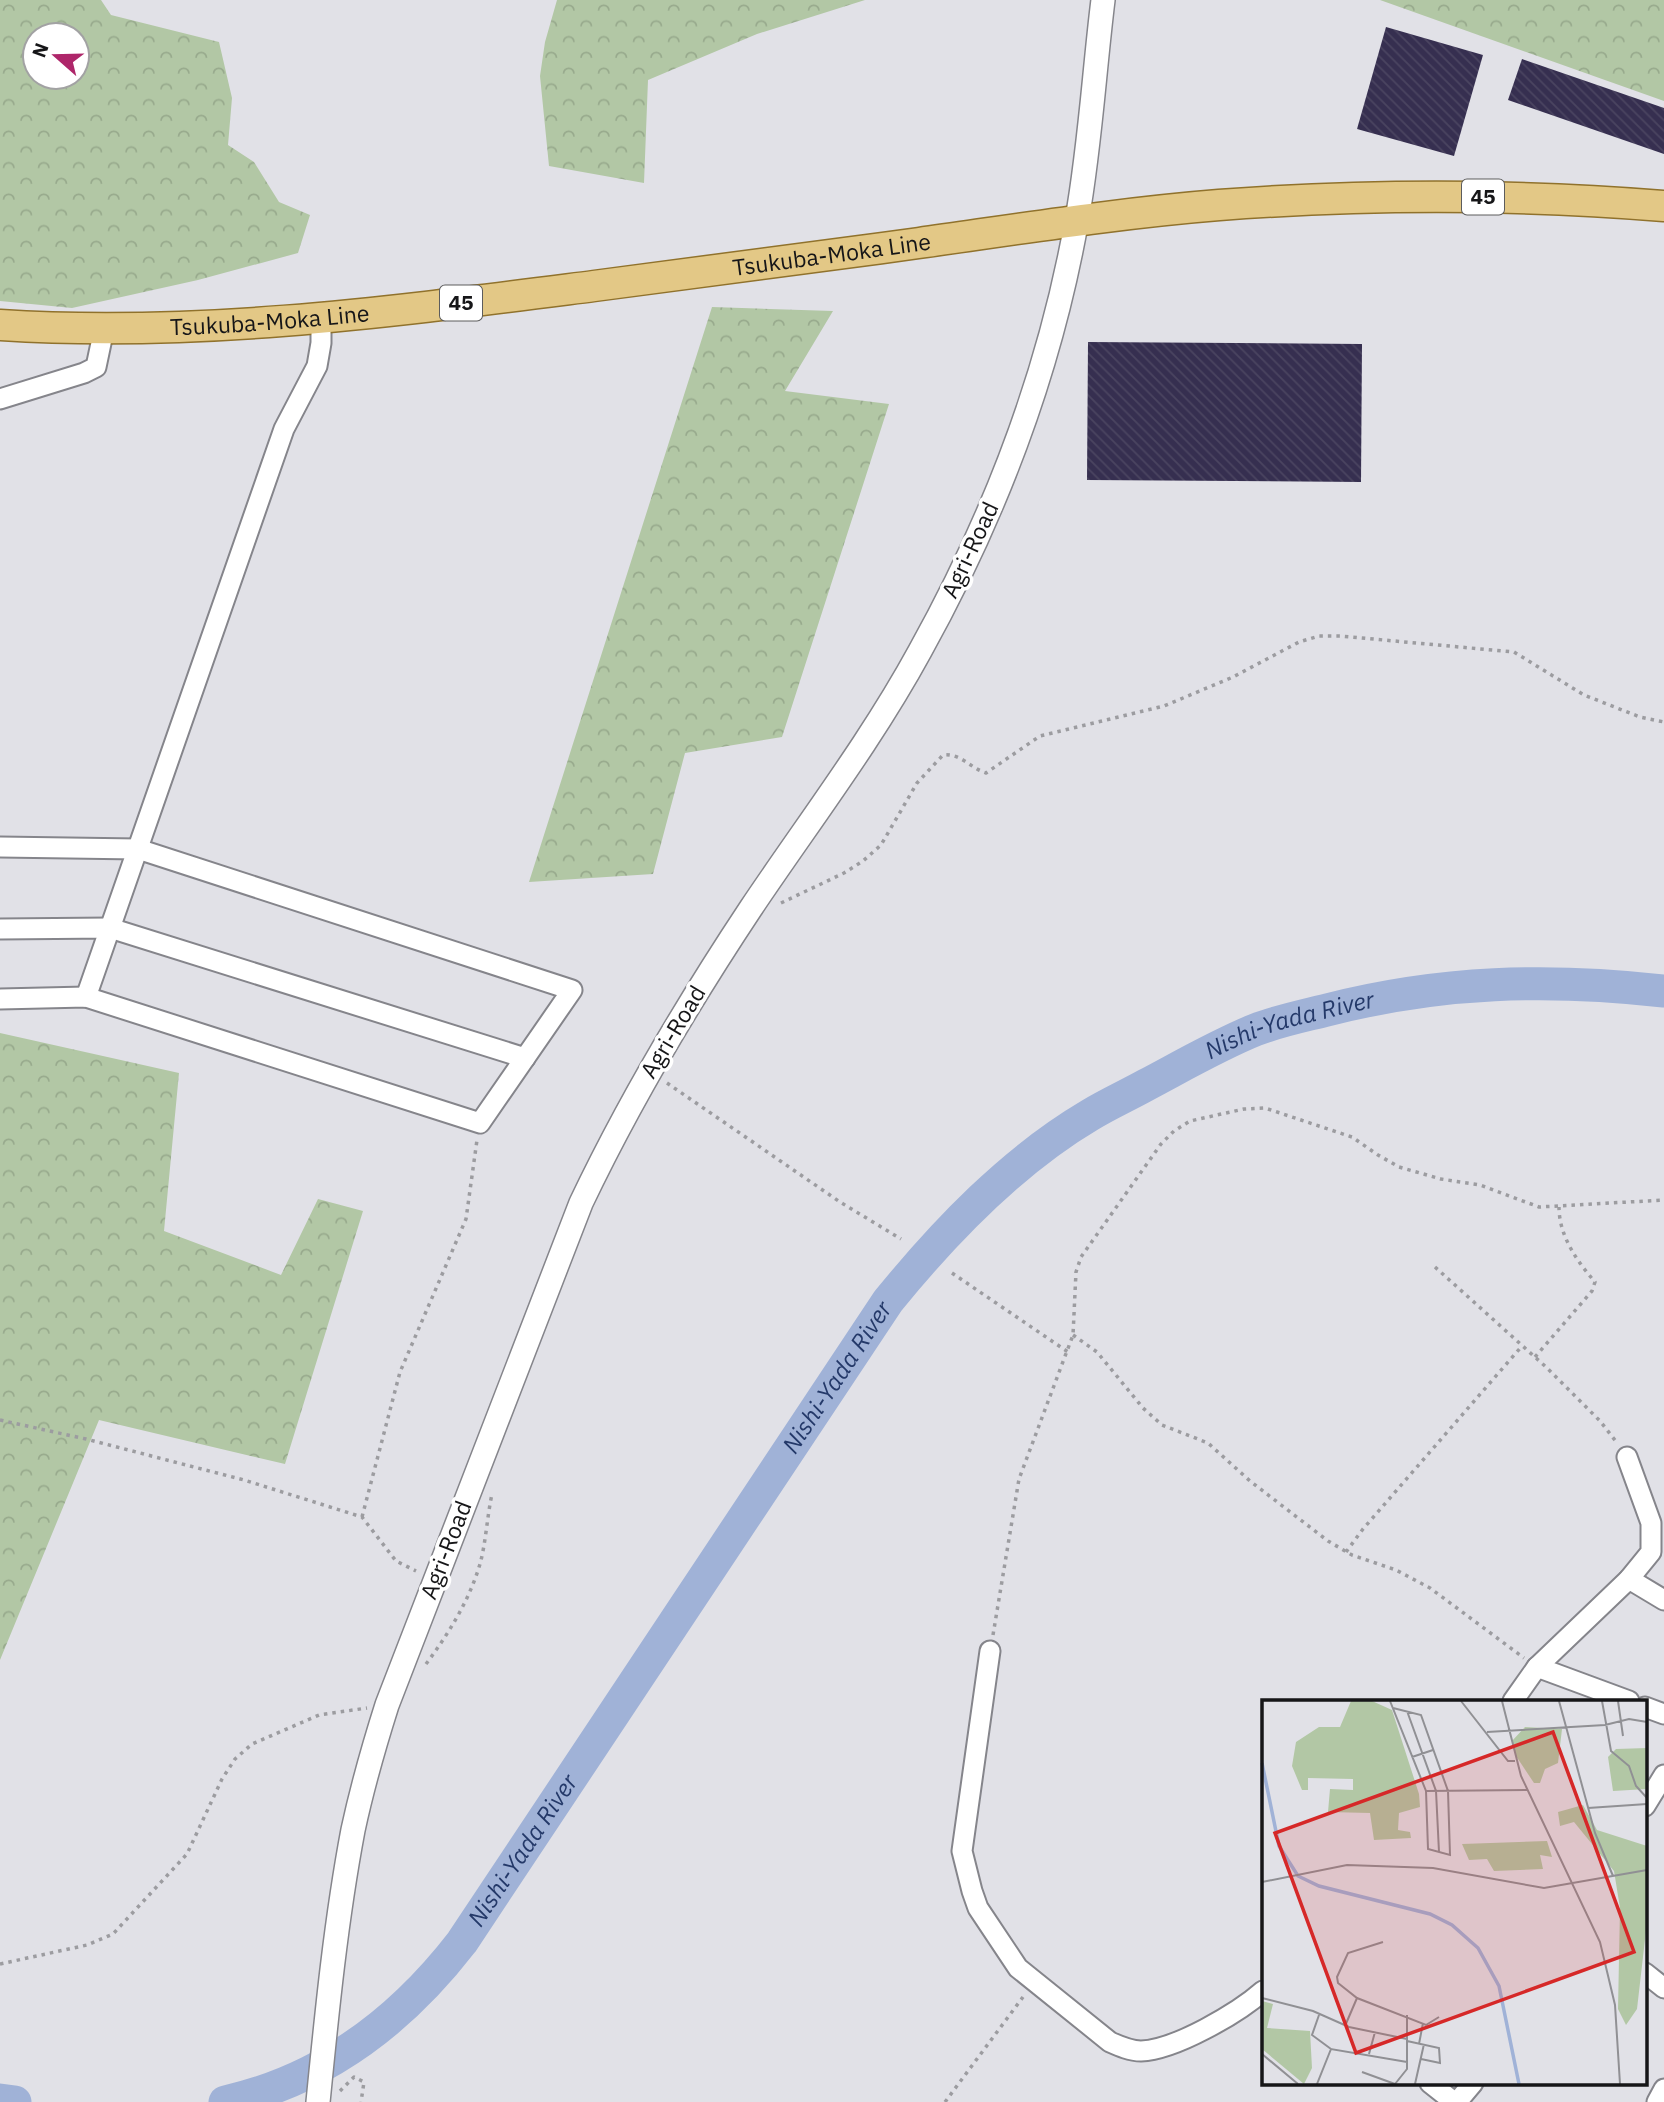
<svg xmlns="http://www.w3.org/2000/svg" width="1664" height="2102" viewBox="0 0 1664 2102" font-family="'IBM Plex Sans',sans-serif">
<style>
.forest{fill:url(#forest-crowns);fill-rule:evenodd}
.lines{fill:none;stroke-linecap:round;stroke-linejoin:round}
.river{stroke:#a0b2d7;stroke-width:33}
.building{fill:url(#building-back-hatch)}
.minor-casing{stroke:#85858b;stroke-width:23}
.tertiary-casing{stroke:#85858b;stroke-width:26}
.primary-casing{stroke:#90722c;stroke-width:33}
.path{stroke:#9c9ca0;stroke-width:3.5;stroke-dasharray:3.5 5;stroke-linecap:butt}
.minor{stroke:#fff;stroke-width:19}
.tertiary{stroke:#fff;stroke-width:23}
.primary{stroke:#e3c886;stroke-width:30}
.labels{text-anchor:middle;stroke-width:7;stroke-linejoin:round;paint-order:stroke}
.shield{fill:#fff;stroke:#5c5c5d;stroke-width:2}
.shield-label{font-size:21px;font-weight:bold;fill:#161618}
.street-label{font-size:23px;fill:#161618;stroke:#fff}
.water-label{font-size:24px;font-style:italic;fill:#243969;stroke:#fff}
.inset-river{fill:none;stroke:#a0b2d7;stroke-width:3.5}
.inset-road{fill:none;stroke:#909094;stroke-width:2}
.view{fill:#d62828;fill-opacity:0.15;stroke:#d62828;stroke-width:3.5}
.inset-edge{fill:none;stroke:#161618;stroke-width:3.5}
</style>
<defs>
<pattern id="forest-crowns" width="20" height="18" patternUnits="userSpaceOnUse" patternTransform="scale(1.75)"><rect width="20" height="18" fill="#b2c7a5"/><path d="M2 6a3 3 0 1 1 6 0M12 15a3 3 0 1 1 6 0" fill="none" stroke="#98aa8d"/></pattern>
<pattern id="building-back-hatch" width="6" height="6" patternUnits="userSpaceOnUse" patternTransform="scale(1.75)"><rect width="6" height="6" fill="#362f50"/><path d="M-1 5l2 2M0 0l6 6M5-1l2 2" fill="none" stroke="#4a4460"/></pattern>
</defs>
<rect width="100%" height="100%" fill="#e1e1e7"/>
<g class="forest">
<path d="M0,0H101L111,15L219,42L232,98L228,145L254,162L279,202L310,215L298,253L198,280L72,308L0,301ZM77,35V77H35V35Z"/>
<polygon points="557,0 865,0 757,34 648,80 644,183 549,166 540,76 545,42"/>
<polygon points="1380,0 1664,0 1664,101"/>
<polygon points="712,307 833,311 785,391 889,404 782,737 685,753 653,874 529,882"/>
<polygon points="0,1033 179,1073 164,1231 281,1275 318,1199 363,1211 285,1464 99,1420 0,1660"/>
</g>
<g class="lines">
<g class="river">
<polyline points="0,2100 15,2102"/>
<path id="s1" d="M225,2102C324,2080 401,2021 462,1942L888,1301C945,1231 1012,1161 1090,1115C1108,1104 1128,1095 1146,1085C1182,1066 1218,1045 1255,1030C1278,1021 1303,1016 1327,1010C1440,981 1548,978 1664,991"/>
</g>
</g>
<g class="building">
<polygon points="1386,27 1483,55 1454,156 1357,129"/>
<polygon points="1522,59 1664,108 1664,154 1508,100"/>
<polygon points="1088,342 1362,344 1361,482 1087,480"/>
</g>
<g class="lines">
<g class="minor-casing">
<g id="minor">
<polyline points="0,399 84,373 96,367 104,329"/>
<polyline points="0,847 138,849 572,990 480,1123 86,997 0,999"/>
<polyline points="0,929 110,928 525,1058"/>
<polyline points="86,997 284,429 317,366 321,343 321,318"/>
<polyline points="1629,1579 1664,1600"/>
<path d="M990,1651L962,1851L972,1891L978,1908L1018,1968L1110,2042C1119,2046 1130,2051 1141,2051C1175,2050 1238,2013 1263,1991"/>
<polyline points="1537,1667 1629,1701"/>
<polyline points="1513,1701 1537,1667 1629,1579 1651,1552 1651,1523 1627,1457"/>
<polyline points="1645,1707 1664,1714"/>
<polyline points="1645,1806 1664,1775"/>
<polyline points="1645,1973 1664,1988"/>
<polyline points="1430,2083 1454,2102"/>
<polyline points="1457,2102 1473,2083"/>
<polyline points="1657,2102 1664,2089"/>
</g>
</g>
<g class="tertiary-casing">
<path id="tertiary" d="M318,2102C327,2011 336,1920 353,1830C362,1788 374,1746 387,1705L581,1203C630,1100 688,1003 751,908C808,823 871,741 920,651C995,516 1050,372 1077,219C1090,147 1094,73 1103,0"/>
</g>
<g class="primary-casing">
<g id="primary">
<path id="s2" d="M0,325C199,338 397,311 594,286C703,272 811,258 919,243C1019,229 1119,213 1219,205C1367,194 1516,194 1664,206"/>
</g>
</g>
<g class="path">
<path d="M781,903L844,873L863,861L881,845L917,783L943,755C961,753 970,768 986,773L1040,736L1164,706L1233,677L1299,642L1319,636H1340L1514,652L1584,695L1640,717L1664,722"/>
<polyline points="667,1083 840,1202 901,1239"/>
<polyline points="1435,1267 1546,1367 1600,1421 1618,1444"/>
<polyline points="952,1273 1068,1352"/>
<polyline points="1073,1335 1097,1352 1143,1408 1162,1425 1208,1443 1250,1481 1328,1541 1352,1555 1396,1570 1430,1588 1524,1658"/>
<path d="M1535,1357L1592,1291L1595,1282C1577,1261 1559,1236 1559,1207"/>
<polyline points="0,1420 86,1439 244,1480 362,1517 396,1561 416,1571"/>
<polyline points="362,1517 400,1372 466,1219 477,1140"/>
<polyline points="1346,1552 1363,1529 1522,1346"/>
<polyline points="993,1635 1019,1479 1073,1335 1076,1272 1081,1257 1161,1144 1174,1131 1190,1121 1244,1109 1265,1108 1352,1137 1378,1155 1399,1167 1441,1179 1480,1185 1539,1207 1664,1200"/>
<path d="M426,1664C449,1633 469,1601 480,1564C486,1542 487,1517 492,1494"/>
<polyline points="0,1964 87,1945 113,1934 187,1854 222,1779 235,1759 252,1744 319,1715 367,1708"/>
<polyline points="340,2091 354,2077 364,2082 361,2102"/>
<polyline points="945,2102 1023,1997"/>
</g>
<use href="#minor" class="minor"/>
<use href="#tertiary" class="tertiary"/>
<use href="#primary" class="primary"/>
</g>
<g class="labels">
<g class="shield">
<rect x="1462" y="179.5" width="42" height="35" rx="5"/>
<rect x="440" y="285.5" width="42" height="35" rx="5"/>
</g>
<g class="shield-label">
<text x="1483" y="204">45</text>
<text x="461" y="310">45</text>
</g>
<g class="street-label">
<text dy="8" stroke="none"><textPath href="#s2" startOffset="836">Tsukuba-Moka Line</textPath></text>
<text dy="8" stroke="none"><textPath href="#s2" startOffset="270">Tsukuba-Moka Line</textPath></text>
<text transform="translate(970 550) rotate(-65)" y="8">Agri-Road</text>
<text transform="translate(673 1032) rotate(-59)" y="8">Agri-Road</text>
<text transform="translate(446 1550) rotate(-69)" y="8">Agri-Road</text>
</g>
<g class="water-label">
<text dy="8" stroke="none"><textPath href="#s1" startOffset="1558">Nishi-Yada River</textPath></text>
<text dy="8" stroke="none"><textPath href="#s1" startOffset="970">Nishi-Yada River</textPath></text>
<text dy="8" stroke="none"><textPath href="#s1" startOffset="402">Nishi-Yada River</textPath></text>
</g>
</g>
<g transform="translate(1262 1700)">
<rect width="385" height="385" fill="#e1e1e7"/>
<path d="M89,1H110L130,10L157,94L158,107L137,113L136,130L148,132L149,138L112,140L108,113L66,112L68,89L91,90V79L46,78V90H40L30,66L34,42L57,27H78ZM263,27L300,29L296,63L283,69L278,83H272L254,56L250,41ZM385,48V89L351,91L346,57L354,49ZM321,105L335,130L385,146V222L375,309L364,325L356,309L358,208L352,171L312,122L298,126L296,112ZM285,141L290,157L278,155L281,169L232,171L225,159L207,160L200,144ZM0,301L11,304L5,328L48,331L50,368L42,384L0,349Z" fill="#b2c7a5"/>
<path class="inset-river" d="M0,63L17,146L36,176L57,186L168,214L190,225L216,248L237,286L257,384"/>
<path class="inset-road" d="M128,1L164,91L166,149L188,155L186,91L159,15L131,8M199,1L246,61H253M240,1L259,76L338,242L353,305L358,384M297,1L333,133L351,176M340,1L349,51L367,66L374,86L385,98M356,1L361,36M145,11L174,91L177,152M225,32L343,25L367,19L385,22M150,57L171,50M164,91L265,90M326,108L385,104M0,182L85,165L171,168L282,188L385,170M121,242L86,253L75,277L76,283L95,298L164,325L177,317M0,298L51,311L87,327L145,339M57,315L50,335L69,349M83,326L95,298M145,341L177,348L178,363L159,359M157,344L161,323M0,354L36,384M107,354L113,332M100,372L133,384M55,384L69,349L145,362M133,384L145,369V315M153,384L162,344"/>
<path class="view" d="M291,32L372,252L94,353L13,133Z"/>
<rect width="385" height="385" class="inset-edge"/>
</g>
<g transform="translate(56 56) rotate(290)"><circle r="33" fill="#ffffff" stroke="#a2a2a3" stroke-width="2"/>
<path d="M0-5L12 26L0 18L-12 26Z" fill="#ae266a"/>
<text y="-10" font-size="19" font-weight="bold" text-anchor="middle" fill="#161618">N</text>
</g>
</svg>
